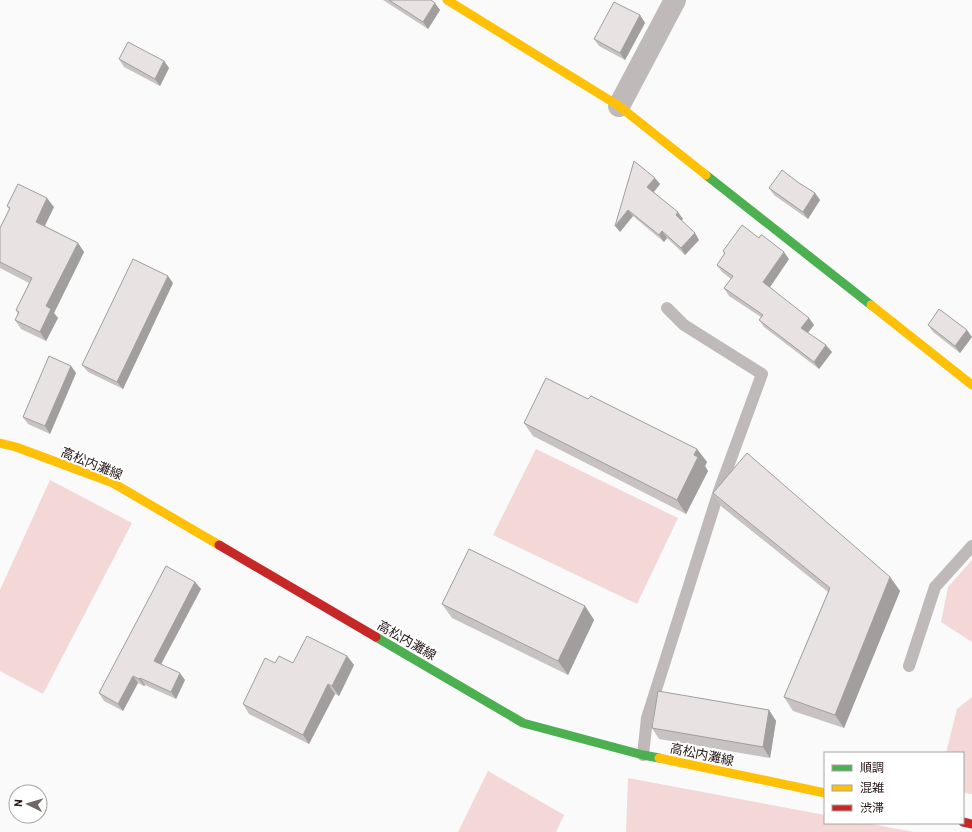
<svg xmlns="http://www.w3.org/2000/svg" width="972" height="832" viewBox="0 0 972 832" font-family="Barlow,'Noto Sans JP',sans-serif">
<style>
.green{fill:#f3d8d7}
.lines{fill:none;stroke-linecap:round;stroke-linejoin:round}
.lane{stroke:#c0b9b9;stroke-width:12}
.street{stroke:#c0b9b9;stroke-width:22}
.fast{stroke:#4caf50;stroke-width:9}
.slow{stroke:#ffc107;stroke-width:9}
.jam{stroke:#c62828;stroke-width:9}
.wall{fill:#c8c2c2}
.shaded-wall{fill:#a29e9e}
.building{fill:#e8e2e2;stroke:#a29e9e}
.labels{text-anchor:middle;stroke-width:4;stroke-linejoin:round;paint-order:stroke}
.street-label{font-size:13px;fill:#251616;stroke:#fff}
</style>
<rect width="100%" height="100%" fill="#fafafa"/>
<g class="green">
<polygon points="536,449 678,518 637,604 493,535"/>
<polygon points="50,480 132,523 43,694 0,671 0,590"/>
<polygon points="972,560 972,642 941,622 948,587"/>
<polygon points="972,697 972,794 963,793 963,753 946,753 957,709"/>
<polygon points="488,771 564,815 556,832 458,832"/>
<polygon points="628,778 825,815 825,823 866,823 914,832 626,832"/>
</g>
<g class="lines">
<g class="lane">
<polyline points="909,666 935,587 972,546"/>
<polyline points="643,755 647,718 719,491 762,374 684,325 667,308"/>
</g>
<polyline class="street" points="619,106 675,0"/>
<g class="fast">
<polyline points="706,175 871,305"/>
<polyline points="376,637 523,723 643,755 659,758"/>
</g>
<g class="slow">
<polyline points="447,0 619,106 706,175"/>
<polyline points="871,305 972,385"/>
<polyline points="0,443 16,447 113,483 219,545"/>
<polyline points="659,758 825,793"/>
</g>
<g class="jam">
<polyline points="219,545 376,637"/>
<polyline points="963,822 972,824"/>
</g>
</g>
<g class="wall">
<polygon points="383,0 431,0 440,10 428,29"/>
<polygon points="640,15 645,23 625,60 599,46 594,39"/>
<polygon points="119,59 164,61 169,68 160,86 124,67"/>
<polygon points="634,161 660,184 654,192 683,219 681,220 695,233 699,240 685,255 667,238 664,242 633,216 620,232"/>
<polygon points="799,183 815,193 820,200 808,219 774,195 769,188"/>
<polygon points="7,206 54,207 45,226 78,243 84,252 54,313 58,318 46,341 21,329 15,320 18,314 16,310 29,283 0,268 0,228 9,209"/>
<polygon points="723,251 789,259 770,287 814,325 808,333 832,352 819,369 764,327 759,320 761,317 729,296 724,288 731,279 722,272 717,265 724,254"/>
<polygon points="173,283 123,389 88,372 82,365"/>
<polygon points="928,325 972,337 960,353 933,332"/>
<polygon points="71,366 76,373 50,434 28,424 23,417"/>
<polygon points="588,399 697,449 707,462 705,466 708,471 686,514 533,436 524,423"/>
<polygon points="713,493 890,577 900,591 844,728 793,711 784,697 828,592 722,507"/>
<polygon points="195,582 201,589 161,664 185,680 176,699 145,685 144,686 138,683 123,711 104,701 99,693"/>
<polygon points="442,604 585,606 594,620 568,675 452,618"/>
<polygon points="347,656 354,665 339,696 335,694 309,744 249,714 243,704 275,663 293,663"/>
<polygon points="769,710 776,721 770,758 659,739 652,728"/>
</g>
<g class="shaded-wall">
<polygon points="435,3 440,10 428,29 423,22"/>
<polygon points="640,15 645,23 625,60 620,53"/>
<polygon points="164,61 169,68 160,86 155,79"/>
<polygon points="655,178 660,184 652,194 647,187"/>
<polygon points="815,193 820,200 808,219 803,212"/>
<polygon points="47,198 54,207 42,231 36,222"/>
<polygon points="628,210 633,216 620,232 615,226"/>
<polygon points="678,212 683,219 680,222 676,215"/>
<polygon points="662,231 667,238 664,242 659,235"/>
<polygon points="695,233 699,240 685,255 681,248"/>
<polygon points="78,243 84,252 54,313 58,318 46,341 40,332 46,306"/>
<polygon points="784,252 789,259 768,290 763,282"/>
<polygon points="168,276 173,283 123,389 117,382"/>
<polygon points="809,318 814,325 806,335 801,328"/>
<polygon points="967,330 972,337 960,353 955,346"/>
<polygon points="826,345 832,352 819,369 814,362"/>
<polygon points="71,366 76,373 50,434 45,426"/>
<polygon points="697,449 707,462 705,466 708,471 686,514 677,500 694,455"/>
<polygon points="890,577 900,591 844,728 835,715"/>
<polygon points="195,582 201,589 159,668 154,661"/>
<polygon points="585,606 594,620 568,675 558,661"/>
<polygon points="347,656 354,665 339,696 332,686"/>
<polygon points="180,673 185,680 176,699 171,692"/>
<polygon points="133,676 138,683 123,711 118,704"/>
<polygon points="140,678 145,685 144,686 139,679"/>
<polygon points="328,684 335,694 309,744 303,735"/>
<polygon points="769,710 776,721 770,758 763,747"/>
</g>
<g class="building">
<polygon points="389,0 431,0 435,3 423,22"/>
<polygon points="614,2 640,15 620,53 594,39"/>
<polygon points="128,42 164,61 155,79 119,59"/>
<polygon points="634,161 655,178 647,187 678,212 676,215 695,233 681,248 662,231 659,235 628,210 615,226"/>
<polygon points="782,170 799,183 815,193 803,212 769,188"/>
<polygon points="18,184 47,198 36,222 78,243 46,306 51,309 40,332 15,320 19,312 16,310 32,278 0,262 0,228 10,208 7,206"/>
<polygon points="742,225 759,238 761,235 762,235 784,252 763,282 809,318 801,328 826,345 814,362 759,320 763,315 724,288 733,276 717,265 725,253 723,251"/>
<polygon points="133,259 168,276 117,382 82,365"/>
<polygon points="939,309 967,330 955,346 928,325"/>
<polygon points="49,356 71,366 45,426 23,417"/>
<polygon points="546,378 588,399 591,396 697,449 694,455 698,457 677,500 524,423"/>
<polygon points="747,453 890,577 835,715 784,697 830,588 713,493"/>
<polygon points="469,549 585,606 558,661 442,604"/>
<polygon points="166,566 195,582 154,661 180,673 171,692 140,678 139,679 133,676 118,704 99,693"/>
<polygon points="307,636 347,656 332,686 328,684 303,735 243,704 265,658 275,663 279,656 293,663"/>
<polygon points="658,691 769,710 763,747 652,728"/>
</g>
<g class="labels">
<g class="street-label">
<text transform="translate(92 463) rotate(22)" y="5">高松内灘線</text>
<text transform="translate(407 640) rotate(30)" y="5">高松内灘線</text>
<text transform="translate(702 754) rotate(12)" y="5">高松内灘線</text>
</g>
</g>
<rect x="824" y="752" width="140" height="72" fill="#ffffff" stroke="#a8a2a2"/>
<rect x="832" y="765" width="20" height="6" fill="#4caf50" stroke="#a8a2a2"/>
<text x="860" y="772" font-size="12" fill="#251616">順調</text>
<rect x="832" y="785" width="20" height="6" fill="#ffc107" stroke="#a8a2a2"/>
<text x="860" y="792" font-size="12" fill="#251616">混雑</text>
<rect x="832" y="805" width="20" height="6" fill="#c62828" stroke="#a8a2a2"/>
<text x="860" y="812" font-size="12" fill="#251616">渋滞</text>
<g transform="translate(28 804) rotate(275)"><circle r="19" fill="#ffffff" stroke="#a8a2a2"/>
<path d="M0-3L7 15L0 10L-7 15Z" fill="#706666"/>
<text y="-6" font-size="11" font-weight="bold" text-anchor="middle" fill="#251616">N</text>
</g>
</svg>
